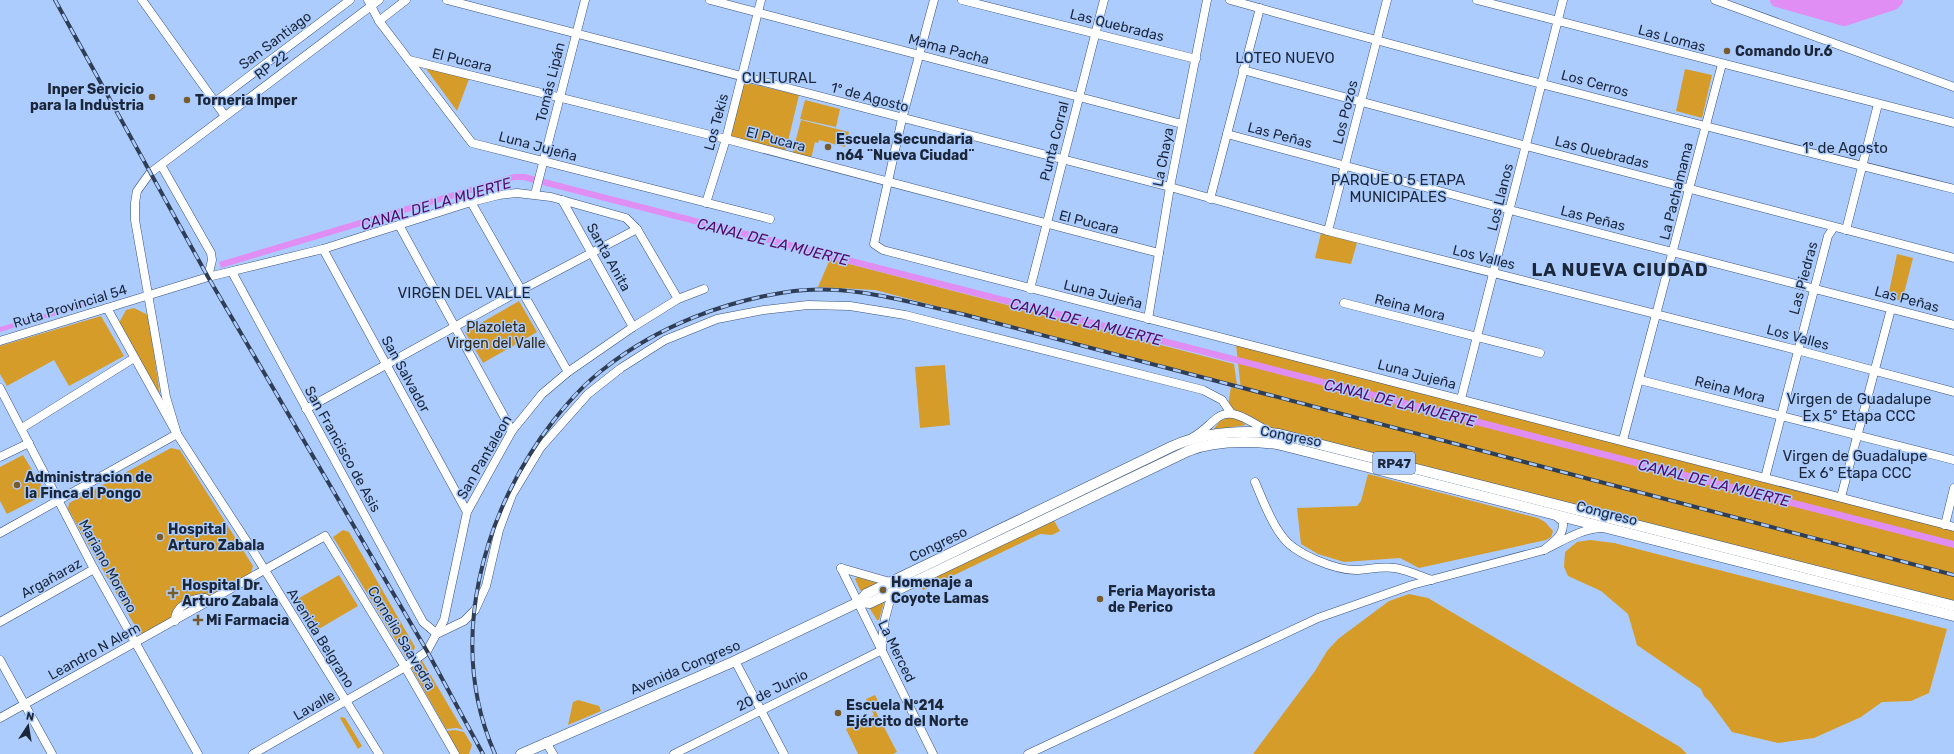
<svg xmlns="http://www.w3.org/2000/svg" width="1954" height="754" viewBox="0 0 1954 754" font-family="Rubik,sans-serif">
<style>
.green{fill:#d59c29}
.water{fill:#e08ef3}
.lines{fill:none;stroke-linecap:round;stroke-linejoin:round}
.river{stroke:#e08ef3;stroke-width:14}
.minor-casing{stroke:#37517c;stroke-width:9}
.major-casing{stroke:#37517c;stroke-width:11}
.minor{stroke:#fff;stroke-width:8}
.major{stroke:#fff;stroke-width:10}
.rail-casing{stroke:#2f3e55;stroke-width:4}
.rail{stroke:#adccfe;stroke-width:2.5;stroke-dasharray:8;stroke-linecap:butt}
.poi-dot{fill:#765c2d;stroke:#adccfe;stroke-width:1.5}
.labels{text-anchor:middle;stroke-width:3;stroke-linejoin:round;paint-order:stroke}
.shield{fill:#adccfe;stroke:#475874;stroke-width:1}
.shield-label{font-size:13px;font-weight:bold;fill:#1b2739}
.street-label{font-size:14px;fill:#1b2739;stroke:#adccfe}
.poi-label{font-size:14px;font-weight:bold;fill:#1b2739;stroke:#adccfe;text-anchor:start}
.park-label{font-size:14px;fill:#332712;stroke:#adccfe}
.neighbourhood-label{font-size:15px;fill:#1b2739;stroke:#adccfe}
.water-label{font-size:15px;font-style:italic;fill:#580968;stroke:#adccfe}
.district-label{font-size:18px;font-weight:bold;letter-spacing:1px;fill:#1b2739;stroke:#adccfe}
</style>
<rect width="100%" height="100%" fill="#adccfe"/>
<g class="green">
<polygon points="424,66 469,79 457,111"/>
<polygon points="1685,69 1712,75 1702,118 1676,111"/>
<polygon points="743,82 799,95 785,154 729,141"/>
<polygon points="805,100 840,109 836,127 800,119"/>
<polygon points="801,120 849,132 845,147 819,140 818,143 815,142 811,159 792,154"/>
<polygon points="1321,233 1357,243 1351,264 1315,258"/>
<polygon points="1897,254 1913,258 1902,301 1888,297"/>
<polygon points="830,259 1234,364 1237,385 875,290 818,287"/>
<polygon points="519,301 537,332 483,363 465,332"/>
<polygon points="134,308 148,315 160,395 119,323 126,310"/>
<polygon points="101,316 124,356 69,386 54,360 7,386 0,374 0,346"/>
<polygon points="1236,345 1954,531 1954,602 1278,433 1227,411 1231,387 1241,390"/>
<polygon points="945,365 950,425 920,428 915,367"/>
<polygon points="1231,417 1237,418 1246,425 1213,430 1220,421"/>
<polygon points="171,448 180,450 253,566 251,573 146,634 139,633 68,509 69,503"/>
<polygon points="23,455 43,488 40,497 7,514 0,501 0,467"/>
<polygon points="1368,474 1538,518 1545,522 1553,531 1551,537 1546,540 1419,568 1400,558 1344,562 1318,554 1301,544 1297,508 1357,506 1361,501"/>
<polygon points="1053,519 1060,531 1052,535 1040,534 923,590 920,585"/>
<polygon points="343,530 349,532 415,647 412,655 407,659 333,537"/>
<polygon points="1590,540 1614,543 1947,629 1929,693 1911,701 1882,702 1861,717 1814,738 1778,743 1732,732 1710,702 1704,696 1701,689 1637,645 1628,614 1601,591 1568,576 1564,567 1565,552 1577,542"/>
<polygon points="339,575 358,606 312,633 294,601"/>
<polygon points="857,577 877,583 862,591 860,590 855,579"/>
<polygon points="1409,594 1428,598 1680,747 1687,754 1253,754 1315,671 1327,651 1338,639 1389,601"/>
<polygon points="885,599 879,620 877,620 870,609 871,607"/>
<polygon points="420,657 463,730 457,728 446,729 411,667"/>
<polygon points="875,695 880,705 874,708 897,752 893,754 858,754 846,729 874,715 866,699"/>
<polygon points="578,700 599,706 601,711 568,725 573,702"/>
<polygon points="341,717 345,718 362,746 358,749 340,718"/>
<polygon points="455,730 464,732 472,745 469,754 459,754 446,731"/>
</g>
<g class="water">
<polygon points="1777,0 1896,0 1893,3 1844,19"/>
<polygon points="514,174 525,174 1954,541 1954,548 523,180 514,180 221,268 219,262"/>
<polygon points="92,300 93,304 0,332 0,327"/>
</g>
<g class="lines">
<polyline class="river" points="1777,0 1844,19 1893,3 1896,0"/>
<g class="minor-casing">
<g id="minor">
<polyline points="142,0 225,116"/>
<polyline points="368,0 379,21 472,143 770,219"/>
<polyline points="447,0 1170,187 1328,231 1797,350 1954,392"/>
<polyline points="710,0 1182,124"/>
<polyline points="934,0 902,119 874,244 883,250 1954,527"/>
<polyline points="962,0 1196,59"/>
<path d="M1230,0C1470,67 1712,128 1954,189"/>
<polyline points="1477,0 1954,123"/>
<polyline points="1715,0 1954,87"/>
<polyline points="379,21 406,0"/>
<polyline points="409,60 726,139 1159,253"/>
<polyline points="1243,70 1526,146 1954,258"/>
<polyline points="215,102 350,0"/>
<polyline points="1227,134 1510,210 1954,325"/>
<polyline points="161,165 211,253 212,260 208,277"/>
<polyline points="535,194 585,0"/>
<polyline points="1210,199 1260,8"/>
<polyline points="562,200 633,327"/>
<polyline points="471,202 568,372"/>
<polyline points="706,203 726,139 761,0"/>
<polyline points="399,225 512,431"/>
<polyline points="1846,230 1878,104"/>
<polyline points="1328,231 1387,0"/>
<polyline points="323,249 467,512"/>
<polyline points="232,272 423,622 437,634"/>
<polyline points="1030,289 1104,0"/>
<polyline points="1344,303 1540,353"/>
<polyline points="107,308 177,434 253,551 379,754"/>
<polyline points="1148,319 1170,187 1207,0"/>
<polyline points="0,341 208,277 323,249 471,202 499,195 517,193 551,197 626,218 637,229 678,299"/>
<polyline points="1640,380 1954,460"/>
<polyline points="0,388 94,569 198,754"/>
<polyline points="1461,399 1563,0"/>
<polyline points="306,409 521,290 637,229"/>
<polyline points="22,428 134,358"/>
<polyline points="177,434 166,397 135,220 135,203 137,191 150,173 379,0"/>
<path d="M1193,437C1203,432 1209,424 1217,418C1235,405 1254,426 1271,432"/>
<polyline points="1623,440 1722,64"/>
<polyline points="0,457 29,443"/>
<polyline points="1765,478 1828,236 1834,227"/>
<path d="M1255,482C1262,498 1271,523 1282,536C1294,554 1337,571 1358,570C1371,569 1382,566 1395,568C1407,570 1420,576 1432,580"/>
<polyline points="1841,497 1891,309"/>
<path d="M1555,515L1563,522C1564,536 1554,541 1544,550C1563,541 1580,529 1601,528"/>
<polyline points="1945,525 1954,488"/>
<polyline points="0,533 177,434"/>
<polyline points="841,568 933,754"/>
<polyline points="841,568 890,582"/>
<path d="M175,621C174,607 193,597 205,598L209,601"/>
<polyline points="0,622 94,569"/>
<polyline points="437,634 464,621 475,610 486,586 499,530 512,495 541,447 588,394 621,368 665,340 717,319 764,310 808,305 850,306 905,315 1203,390 1222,400 1231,413"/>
<polyline points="0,660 52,754"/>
<polyline points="735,661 784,754"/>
<polyline points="0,718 325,536 405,667 455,754"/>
<polyline points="546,742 553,754"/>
<polyline points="253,754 405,667 427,651 444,620 467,512 512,431 542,394 568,372 633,327 678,299 704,289"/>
<path d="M674,754L882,650C882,629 885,611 894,591"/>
<polyline points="1028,754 1318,618 1412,585 1544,550"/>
</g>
</g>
<g class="major-casing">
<g id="major">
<path d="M859,602L870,603L1188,451C1215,440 1249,441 1277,444L1954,616"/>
<path d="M521,754L735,661L859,602L866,594L1173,446C1206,432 1244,430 1279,434L1954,606"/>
</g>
</g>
<use href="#minor" class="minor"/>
<use href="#major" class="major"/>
<g class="rail-casing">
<g id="rail">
<polyline points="55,0 208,277 427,651 483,754"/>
<path d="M495,754C446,643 482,512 554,420C569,401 586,382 605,368C658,326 727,300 794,291C851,284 907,302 962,314L1954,575"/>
</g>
</g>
<use href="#rail" class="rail"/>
</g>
<g class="poi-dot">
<circle cx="1727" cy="51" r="4"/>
<circle cx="152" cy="97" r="4"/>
<circle cx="187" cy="100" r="4"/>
<circle cx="828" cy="147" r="4"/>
<circle cx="17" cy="485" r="4"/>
<circle cx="160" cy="537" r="4"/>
<circle cx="883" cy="590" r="4"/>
<path d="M171 587h4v4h4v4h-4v4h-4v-4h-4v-4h4z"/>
<circle cx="1100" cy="599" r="4"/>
<path d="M196 614h4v4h4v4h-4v4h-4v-4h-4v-4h4z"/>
<circle cx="838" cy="713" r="4"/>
</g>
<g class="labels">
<rect class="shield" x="1373" y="452" width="42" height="22" rx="3"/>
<g class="shield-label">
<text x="1394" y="468">RP47</text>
</g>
<g class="street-label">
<text transform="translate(1117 25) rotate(14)" y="5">Las Quebradas</text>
<text transform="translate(1672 38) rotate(15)" y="5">Las Lomas</text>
<text transform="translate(275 40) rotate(-37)" y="5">San Santiago</text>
<text transform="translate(949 49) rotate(15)" y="5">Mama Pacha</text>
<text transform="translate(462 60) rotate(14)" y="5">El Pucara</text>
<text transform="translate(271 65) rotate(-37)" y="5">RP 22</text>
<text transform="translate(550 82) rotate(-76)" y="5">Tomás Lipán</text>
<text transform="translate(1595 83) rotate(15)" y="5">Los Cerros</text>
<text transform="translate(870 97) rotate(15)" y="5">1º de Agosto</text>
<text transform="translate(1345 112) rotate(-76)" y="5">Los Pozos</text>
<text transform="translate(716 122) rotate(-75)" y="5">Los Tekis</text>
<text transform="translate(1280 135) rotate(15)" y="5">Las Peñas</text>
<text transform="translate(776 139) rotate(15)" y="5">El Pucara</text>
<text transform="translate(1054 141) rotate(-76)" y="5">Punta Corral</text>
<text transform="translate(538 146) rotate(15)" y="5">Luna Jujeña</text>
<text transform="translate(1602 152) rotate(14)" y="5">Las Quebradas</text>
<text transform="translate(1163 157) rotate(-79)" y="5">La Chaya</text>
<text transform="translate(1676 191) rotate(-76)" y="5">La Pachamama</text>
<text transform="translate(1500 197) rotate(-76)" y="5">Los Llanos</text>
<text transform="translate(1593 218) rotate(14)" y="5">Las Peñas</text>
<text transform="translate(1089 222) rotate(14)" y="5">El Pucara</text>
<text transform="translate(609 257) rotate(61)" y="5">Santa Anita</text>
<text transform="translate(1484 257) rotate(14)" y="5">Los Valles</text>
<text transform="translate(1803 278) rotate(-75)" y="5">Las Piedras</text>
<text transform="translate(1103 294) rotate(14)" y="5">Luna Jujeña</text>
<text transform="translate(1907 299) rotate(15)" y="5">Las Peñas</text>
<text transform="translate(70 306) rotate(-17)" y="5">Ruta Provincial 54</text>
<text transform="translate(1410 307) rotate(14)" y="5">Reina Mora</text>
<text transform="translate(1798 337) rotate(15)" y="5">Los Valles</text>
<text transform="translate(406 374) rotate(61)" y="5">San Salvador</text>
<text transform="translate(1417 374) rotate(15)" y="5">Luna Jujeña</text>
<text transform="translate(1730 389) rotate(14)" y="5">Reina Mora</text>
<text transform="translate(1291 436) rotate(11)" y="5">Congreso</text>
<text transform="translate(343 449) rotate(61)" y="5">San Francisco de Asis</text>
<text transform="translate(484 457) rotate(-60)" y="5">San Pantaleon</text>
<text transform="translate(1607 513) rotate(14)" y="5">Congreso</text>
<text transform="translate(938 544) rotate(-26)" y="5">Congreso</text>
<text transform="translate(108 566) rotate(61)" y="5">Mariano Moreno</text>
<text transform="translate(51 578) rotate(-29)" y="5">Argañaraz</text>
<text transform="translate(321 638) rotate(58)" y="5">Avenida Belgrano</text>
<text transform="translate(402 638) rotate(59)" y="5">Cornelio Saavedra</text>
<text transform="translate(94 651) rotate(-29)" y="5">Leandro N Alem</text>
<text transform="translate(897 651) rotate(64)" y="5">La Merced</text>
<text transform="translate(685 667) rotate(-23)" y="5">Avenida Congreso</text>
<text transform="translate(772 690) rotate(-26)" y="5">20 de Junio</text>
<text transform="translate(314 705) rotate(-30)" y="5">Lavalle</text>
</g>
<g class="poi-label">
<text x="1735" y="56">Comando Ur.6</text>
<text x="144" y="94" text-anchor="end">Inper Servicio<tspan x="144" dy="16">para la Industria</tspan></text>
<text x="195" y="105">Torneria Imper</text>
<text x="836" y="144">Escuela Secundaria<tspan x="836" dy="16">n64 ¨Nueva Ciudad¨</tspan></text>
<text x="25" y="482">Administracion de<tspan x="25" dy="16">la Finca el Pongo</tspan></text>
<text x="168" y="534">Hospital<tspan x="168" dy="16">Arturo Zabala</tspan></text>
<text x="891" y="587">Homenaje a<tspan x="891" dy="16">Coyote Lamas</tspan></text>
<text x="182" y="590">Hospital Dr.<tspan x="182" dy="16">Arturo Zabala</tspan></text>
<text x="1108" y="596">Feria Mayorista<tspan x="1108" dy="16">de Perico</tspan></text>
<text x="206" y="625">Mi Farmacia</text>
<text x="846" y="710">Escuela Nº214<tspan x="846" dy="16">Ejército del Norte</tspan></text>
</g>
<g class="park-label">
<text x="496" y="332">Plazoleta<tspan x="496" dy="16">Virgen del Valle</tspan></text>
</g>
<g class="neighbourhood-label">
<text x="1285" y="63">LOTEO NUEVO</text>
<text x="779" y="83">CULTURAL</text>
<text x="1845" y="153">1º de Agosto</text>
<text x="1398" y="185">PARQUE O 5 ETAPA<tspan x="1398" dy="17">MUNICIPALES</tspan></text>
<text x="464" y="298">VIRGEN DEL VALLE</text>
<text x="1859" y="404">Virgen de Guadalupe<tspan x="1859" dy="17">Ex 5º Etapa CCC</tspan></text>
<text x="1855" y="461">Virgen de Guadalupe<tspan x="1855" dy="17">Ex 6º Etapa CCC</tspan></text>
</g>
<g class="water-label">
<text transform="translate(436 204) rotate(-16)" y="5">CANAL DE LA MUERTE</text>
<text transform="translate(773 242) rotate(14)" y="5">CANAL DE LA MUERTE</text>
<text transform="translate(1086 322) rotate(14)" y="5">CANAL DE LA MUERTE</text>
<text transform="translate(1400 403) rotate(14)" y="5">CANAL DE LA MUERTE</text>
<text transform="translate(1714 483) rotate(14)" y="5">CANAL DE LA MUERTE</text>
</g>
<g class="district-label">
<text x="1620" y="276">LA NUEVA CIUDAD</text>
</g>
</g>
<g transform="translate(28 726) rotate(12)" stroke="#adccfe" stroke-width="3" paint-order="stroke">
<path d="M0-3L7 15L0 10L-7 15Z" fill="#1b2739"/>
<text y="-6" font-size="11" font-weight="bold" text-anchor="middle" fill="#1b2739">N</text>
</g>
</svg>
